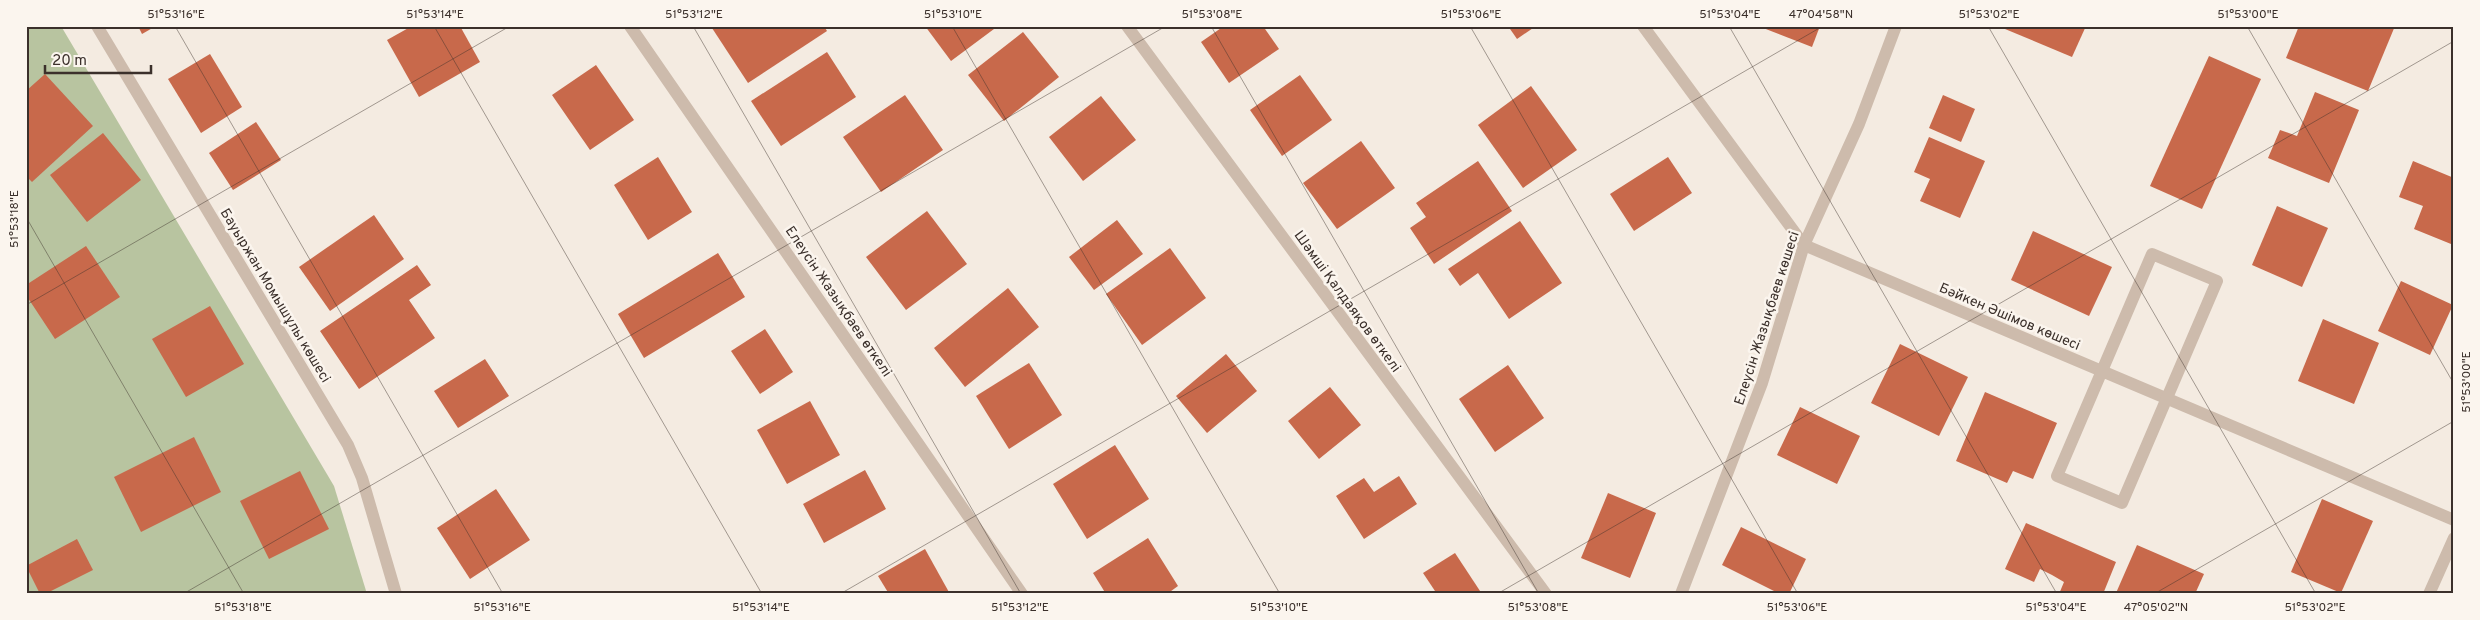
<svg xmlns="http://www.w3.org/2000/svg" width="2480" height="620" viewBox="0 0 2480 620" font-family="Overpass,sans-serif">
<style>
.green{fill:#b8c4a0}
.building{fill:#c8694b}
.lines{fill:none;stroke-linecap:round;stroke-linejoin:round}
.minor{stroke:#cdbbac;stroke-width:12}
.ticks{fill:none;stroke:#3b302b;stroke-width:1;stroke-opacity:0.45}
.labels{text-anchor:middle;stroke-width:5;stroke-linejoin:round;paint-order:stroke}
.street-label{font-size:14px;fill:#3b302b;stroke:#fbf5ee}
.neatline{fill:none;stroke:#3b302b;stroke-width:2}
.ticks-label{font-size:12px;text-anchor:middle;fill:#3b302b}
</style>
<rect width="100%" height="100%" fill="#f4ebe1"/>
<polygon class="green" points="26,26 61,26 334,486 367,594 26,594"/>
<g class="building">
<polygon points="138,26 156,26 142,34"/>
<polygon points="412,26 460,26 480,62 419,97 387,40"/>
<polygon points="715,26 824,26 827,31 748,83 712,28"/>
<polygon points="925,26 998,26 951,61"/>
<polygon points="1224,26 1263,26 1279,49 1229,83 1201,42"/>
<polygon points="1508,26 1536,26 1517,39"/>
<polygon points="1758,26 1820,26 1812,47"/>
<polygon points="2006,26 2086,26 2072,57 2005,29"/>
<polygon points="2299,26 2395,26 2368,91 2286,58"/>
<polygon points="1023,32 1059,77 1004,121 968,75"/>
<polygon points="827,52 856,97 781,146 751,101"/>
<polygon points="210,54 242,107 201,133 168,79"/>
<polygon points="2209,56 2261,79 2202,209 2150,186"/>
<polygon points="596,65 634,120 590,150 552,95"/>
<polygon points="45,74 93,126 32,182 26,176 26,91"/>
<polygon points="1300,75 1332,120 1282,156 1250,110"/>
<polygon points="1531,86 1577,150 1523,188 1478,125"/>
<polygon points="2315,92 2359,110 2329,183 2268,158 2280,130 2297,136"/>
<polygon points="905,95 943,150 881,192 843,137"/>
<polygon points="1943,95 1975,109 1961,142 1929,128"/>
<polygon points="1101,96 1136,140 1083,181 1049,137"/>
<polygon points="256,122 281,160 233,190 209,153"/>
<polygon points="103,133 141,180 87,222 50,175"/>
<polygon points="1929,137 1985,161 1960,218 1920,201 1930,179 1914,172"/>
<polygon points="1361,141 1395,188 1337,229 1303,183"/>
<polygon points="658,157 692,212 648,240 614,185"/>
<polygon points="1668,157 1692,193 1634,231 1610,194"/>
<polygon points="1478,161 1512,211 1434,264 1410,228 1426,217 1416,203"/>
<polygon points="2413,161 2454,178 2454,238 2451,244 2414,229 2423,206 2399,197"/>
<polygon points="2277,206 2328,228 2302,287 2252,265"/>
<polygon points="927,211 967,264 906,310 866,257"/>
<polygon points="374,215 404,259 330,311 299,267"/>
<polygon points="1117,220 1143,254 1094,290 1069,257"/>
<polygon points="1520,221 1562,283 1509,319 1478,273 1460,286 1448,269"/>
<polygon points="2033,231 2112,267 2089,316 2011,280"/>
<polygon points="86,246 120,297 55,339 26,295 26,285"/>
<polygon points="1170,248 1206,298 1142,345 1106,294"/>
<polygon points="718,253 745,297 644,358 618,314"/>
<polygon points="417,265 431,285 409,300 435,338 359,389 320,331"/>
<polygon points="2401,281 2453,305 2430,355 2378,331"/>
<polygon points="1008,288 1039,327 965,387 934,348"/>
<polygon points="210,306 244,364 186,397 152,339"/>
<polygon points="2323,319 2379,343 2354,404 2298,381"/>
<polygon points="765,329 793,372 760,394 731,351"/>
<polygon points="1900,344 1968,377 1939,436 1871,403"/>
<polygon points="1226,354 1257,391 1207,433 1176,396"/>
<polygon points="485,359 509,396 458,428 434,391"/>
<polygon points="1029,363 1062,415 1009,449 976,396"/>
<polygon points="1508,365 1544,418 1495,452 1459,399"/>
<polygon points="1330,387 1361,425 1319,459 1288,421"/>
<polygon points="1985,392 2057,423 2033,479 2013,471 2007,483 1956,461"/>
<polygon points="810,401 840,455 787,484 757,430"/>
<polygon points="1800,407 1860,436 1837,484 1777,455"/>
<polygon points="194,437 221,492 141,532 114,477"/>
<polygon points="1115,445 1149,499 1087,539 1053,484"/>
<polygon points="865,470 886,509 824,543 803,504"/>
<polygon points="300,471 329,529 269,559 240,501"/>
<polygon points="1399,476 1417,504 1364,539 1336,496 1364,478 1374,492"/>
<polygon points="496,489 530,540 470,579 437,528"/>
<polygon points="1608,493 1656,513 1630,578 1581,558"/>
<polygon points="2322,499 2373,521 2341,593 2291,572"/>
<polygon points="2026,523 2116,562 2103,594 2059,594 2064,582 2052,575 2040,569 2034,582 2005,569"/>
<polygon points="1741,527 1806,559 1789,594 1780,594 1722,565"/>
<polygon points="1148,538 1178,586 1167,594 1106,594 1093,573"/>
<polygon points="77,539 93,570 45,594 40,594 26,566"/>
<polygon points="2137,545 2204,574 2195,594 2116,593"/>
<polygon points="925,549 950,594 889,594 878,576"/>
<polygon points="1455,553 1482,594 1437,594 1423,573"/>
</g>
<g class="lines">
<g class="minor">
<polyline points="97,26 348,445 362,478 396,594"/>
<polyline points="630,26 1022,594"/>
<polyline points="1127,26 1546,594"/>
<polyline points="1643,26 1804,245 2454,520"/>
<polygon points="2152,254 2217,281 2122,503 2057,476"/>
<polyline points="1681,594 1762,383 1804,245 1859,124 1896,26"/>
<polyline points="2429,594 2454,538"/>
</g>
</g>
<path class="ticks" d="M175,26L503,594M434,26L762,594M693,26L1021,594M952,26L1280,594M1211,26L1539,594M1470,26L1798,594M1729,26L2057,594M1988,26L2316,594M2247,26L2454,384M26,217L244,594M26,305L510,26M183,594L1166,26M840,594L1823,26M1497,594L2454,41M2154,594L2454,421"/>
<g class="labels">
<g class="street-label">
<text transform="translate(276 295) rotate(59)" y="5">Бауыржан Момышұлы көшесі</text>
<text transform="translate(839 301) rotate(56)" y="5">Елеусін Жазықбаев өткелі</text>
<text transform="translate(1348 301) rotate(54)" y="5">Шәмші Қалдаяқов өткелі</text>
<text transform="translate(2010 316) rotate(23)" y="5">Бәйкен Әшімов көшесі</text>
<text transform="translate(1766 318) rotate(-72)" y="5">Елеусін Жазықбаев көшесі</text>
</g>
</g>
<rect width="2480" height="620" fill="none" stroke="#fbf5ee" stroke-width="55"/>
<path d="M45 65v8h106v-8" fill="none" stroke="#3b302b" stroke-width="2.5"/>
<text x="52" y="65" font-size="15" fill="#3b302b" stroke="#fbf5ee" stroke-width="4" paint-order="stroke">20 m</text>
<rect x="28" y="28" width="2424" height="564" class="neatline"/>
<g class="ticks-label">
<text x="176" y="18">51°53'16"E</text>
<text x="435" y="18">51°53'14"E</text>
<text x="694" y="18">51°53'12"E</text>
<text x="953" y="18">51°53'10"E</text>
<text x="1212" y="18">51°53'08"E</text>
<text x="1471" y="18">51°53'06"E</text>
<text x="1730" y="18">51°53'04"E</text>
<text x="1821" y="18">47°04'58"N</text>
<text x="1989" y="18">51°53'02"E</text>
<text x="2248" y="18">51°53'00"E</text>
<text transform="translate(14 219) rotate(-90)" y="4">51°53'18"E</text>
<text transform="translate(2466 382) rotate(-90)" y="4">51°53'00"E</text>
<text x="243" y="611">51°53'18"E</text>
<text x="502" y="611">51°53'16"E</text>
<text x="761" y="611">51°53'14"E</text>
<text x="1020" y="611">51°53'12"E</text>
<text x="1279" y="611">51°53'10"E</text>
<text x="1538" y="611">51°53'08"E</text>
<text x="1797" y="611">51°53'06"E</text>
<text x="2056" y="611">51°53'04"E</text>
<text x="2156" y="611">47°05'02"N</text>
<text x="2315" y="611">51°53'02"E</text>
</g>
</svg>
